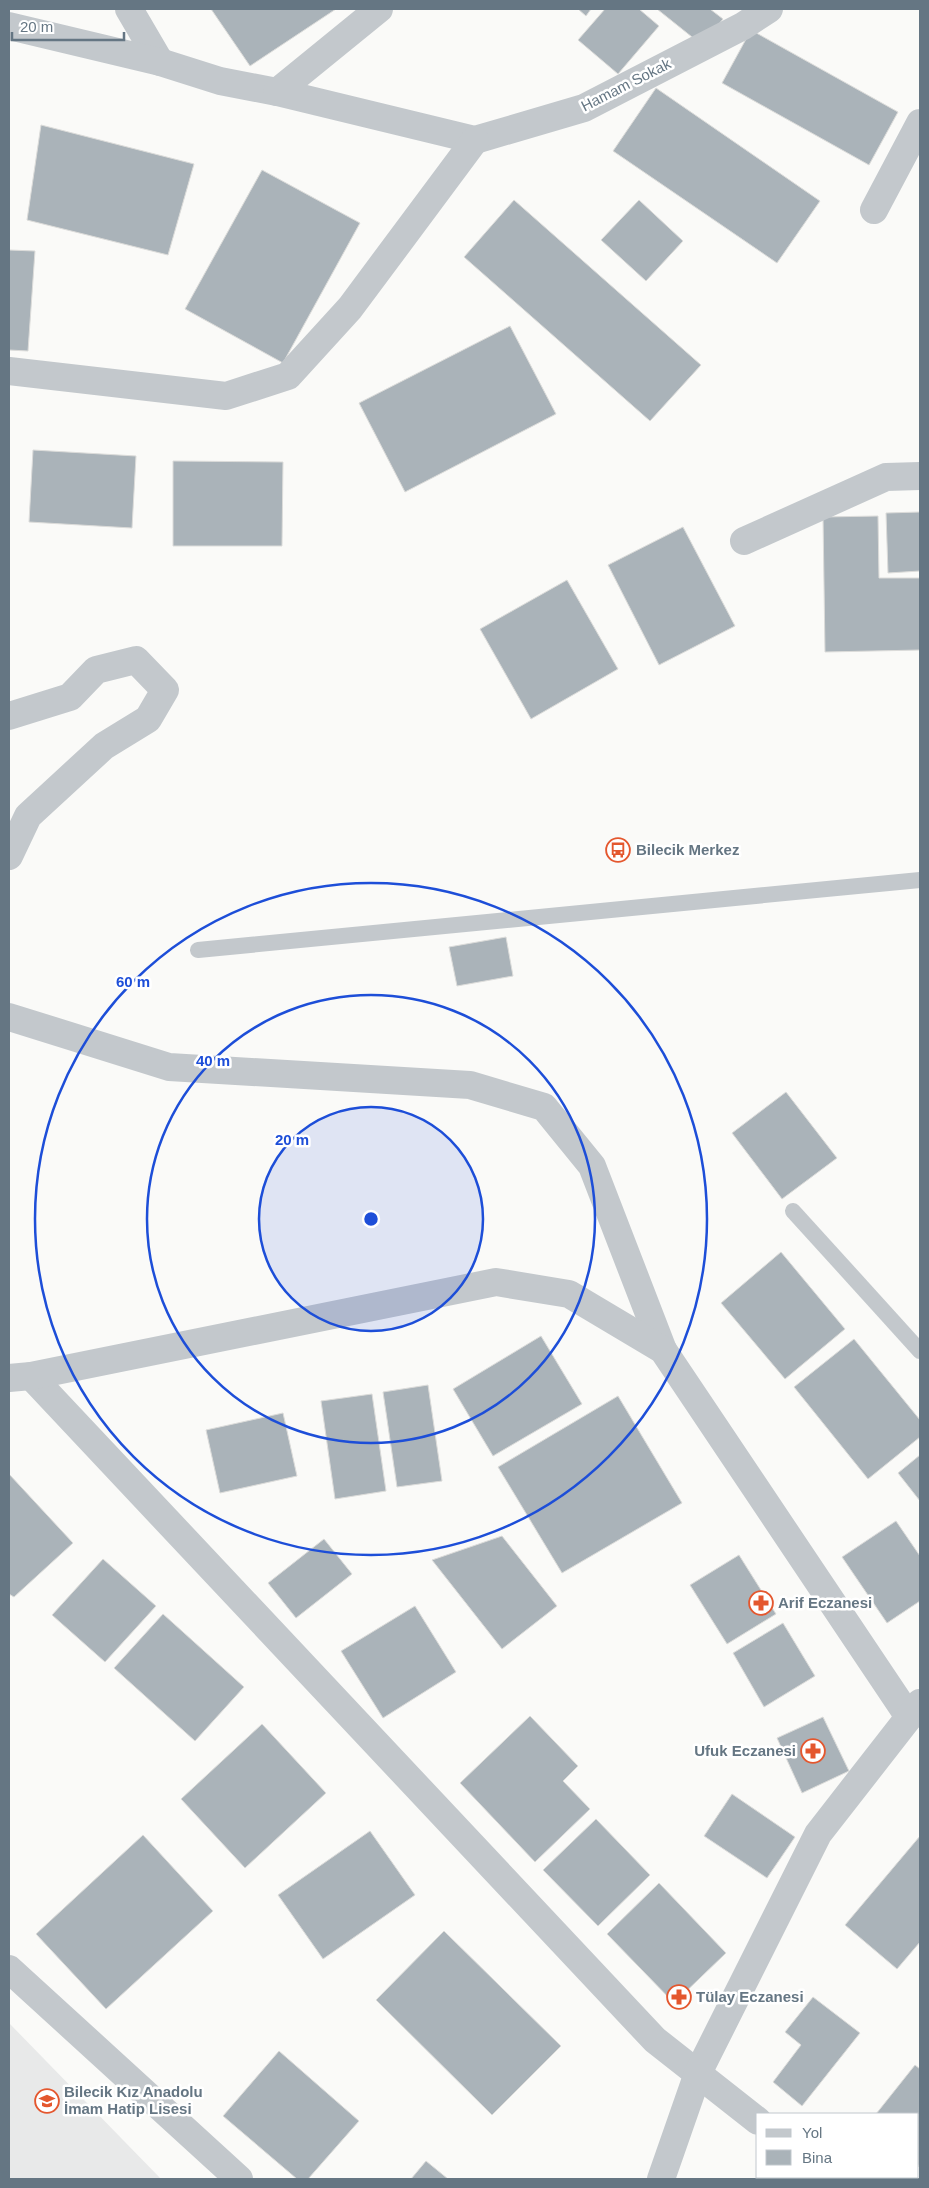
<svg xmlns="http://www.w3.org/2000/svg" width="929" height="2188" viewBox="0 0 929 2188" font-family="Helvetica,sans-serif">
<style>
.built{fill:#e8e9e9}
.building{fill:#aab3b9;stroke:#dcdcda}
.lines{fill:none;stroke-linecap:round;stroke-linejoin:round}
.lane{stroke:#c3c8cc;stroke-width:16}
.street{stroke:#c3c8cc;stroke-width:28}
.ring{fill:none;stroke:#1d4ed8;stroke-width:2.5}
.labels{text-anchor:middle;stroke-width:5;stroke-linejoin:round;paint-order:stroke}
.street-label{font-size:15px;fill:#657683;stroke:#fff}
.poi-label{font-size:15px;font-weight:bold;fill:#657683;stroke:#fff;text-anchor:start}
.centre{fill:#1d4ed8;stroke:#fff;stroke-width:2.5}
.ring-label{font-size:15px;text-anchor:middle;font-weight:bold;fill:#1d4ed8;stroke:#fff;stroke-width:5;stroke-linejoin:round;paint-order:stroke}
</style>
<rect width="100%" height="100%" fill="#fafaf8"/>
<polygon class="built" points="9,2023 161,2179 9,2179"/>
<g class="building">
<polygon points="211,9 336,9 250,66"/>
<polygon points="578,9 591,9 586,16"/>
<polygon points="605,9 639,9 659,26 618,74 578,40"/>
<polygon points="657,9 710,9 723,19 702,45"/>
<polygon points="751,30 898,112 869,165 722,83"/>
<polygon points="656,88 820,201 777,263 613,151"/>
<polygon points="41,125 194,164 168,255 27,220"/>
<polygon points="262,170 360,223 283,363 185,309"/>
<polygon points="514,200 701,365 650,421 464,257"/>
<polygon points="639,200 683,241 646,281 601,240"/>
<polygon points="9,250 35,251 28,351 9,350"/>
<polygon points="510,326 556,414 405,492 359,403"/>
<polygon points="33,450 136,456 132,528 29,522"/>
<polygon points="173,461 283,462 282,546 173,546"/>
<polygon points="920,512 920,571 888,573 886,513"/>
<polygon points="878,516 879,578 920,578 920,650 825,652 823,517"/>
<polygon points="683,527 735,626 659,665 608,565"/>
<polygon points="567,580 618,669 531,719 480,629"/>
<polygon points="506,937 513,976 457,986 449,947"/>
<polygon points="786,1092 837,1158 782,1199 732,1133"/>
<polygon points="781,1252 845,1329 785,1379 721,1303"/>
<polygon points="541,1336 582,1404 493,1456 453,1389"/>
<polygon points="854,1339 920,1420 920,1437 868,1479 794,1387"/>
<polygon points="428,1385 442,1481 397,1487 383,1392"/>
<polygon points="372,1394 386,1491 335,1499 321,1401"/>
<polygon points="618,1396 682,1503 562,1573 498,1467"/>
<polygon points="283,1413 297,1476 220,1493 206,1430"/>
<polygon points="920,1455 920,1501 898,1473"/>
<polygon points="9,1474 73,1543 14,1597 9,1594"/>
<polygon points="896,1521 920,1556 920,1601 887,1623 842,1557"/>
<polygon points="502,1536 557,1606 502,1649 432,1560"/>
<polygon points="324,1539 352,1574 296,1618 268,1583"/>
<polygon points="739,1555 776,1614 727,1644 690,1585"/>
<polygon points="103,1559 156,1606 105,1662 52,1615"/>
<polygon points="415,1606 456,1672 383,1718 341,1651"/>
<polygon points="163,1614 244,1687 195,1741 114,1668"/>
<polygon points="783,1623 815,1676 764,1707 733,1653"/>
<polygon points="530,1716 578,1766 563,1781 590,1809 535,1862 460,1783"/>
<polygon points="823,1717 849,1771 802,1793 777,1738"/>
<polygon points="262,1724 326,1793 245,1868 181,1799"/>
<polygon points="732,1794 795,1837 767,1878 704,1836"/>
<polygon points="596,1819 650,1875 598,1926 543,1870"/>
<polygon points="370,1831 415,1895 323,1959 278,1895"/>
<polygon points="143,1835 213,1911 106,2009 36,1934"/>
<polygon points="920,1836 920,1942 897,1969 845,1925"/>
<polygon points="659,1883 726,1953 674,2003 607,1934"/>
<polygon points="444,1931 561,2046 492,2115 376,2000"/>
<polygon points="813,1997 860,2033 802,2106 773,2082 801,2045 785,2032"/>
<polygon points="279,2051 359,2121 308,2179 297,2179 223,2116"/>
<polygon points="915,2065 920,2069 920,2163 918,2167 918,2114 876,2114"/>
<polygon points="426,2161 448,2179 411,2179"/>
</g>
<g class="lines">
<g class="lane">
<polyline points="198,950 920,880"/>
<polyline points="793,1211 920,1351"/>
</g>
<g class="street">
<polyline points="129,9 160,62"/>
<polyline points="9,26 160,62 220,81 277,92 475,140 584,108 743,26 769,9"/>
<polyline points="277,92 379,9"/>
<polyline points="874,210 920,123"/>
<polyline points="9,371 226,396 288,376 350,308 475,140"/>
<polyline points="744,541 886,477 920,476"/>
<polyline points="9,716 70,697 96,670 136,660 165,690 148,719 104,746 28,816 9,856"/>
<polyline points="9,1017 169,1067 470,1085 544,1107 592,1166 663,1350"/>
<polyline points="31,1376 655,2040 758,2121"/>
<polyline points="9,1378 31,1376 496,1282 569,1294 663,1350 909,1717"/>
<polyline points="9,1969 239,2179"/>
<polyline points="828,2177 831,2179"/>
<polyline points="661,2179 698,2073 818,1834 920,1703"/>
</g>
</g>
<circle cx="371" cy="1219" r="112" fill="#1d4ed8" fill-opacity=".12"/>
<g class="ring">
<circle cx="371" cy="1219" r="112"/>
<circle cx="371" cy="1219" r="224"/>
<circle cx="371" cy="1219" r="336"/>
</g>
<defs>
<g id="bus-ring" transform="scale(1.25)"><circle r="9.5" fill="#fff" stroke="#e4572e" stroke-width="1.5"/><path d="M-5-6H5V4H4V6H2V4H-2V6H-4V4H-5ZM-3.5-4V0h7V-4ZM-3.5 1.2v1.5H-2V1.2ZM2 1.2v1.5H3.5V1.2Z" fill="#e4572e"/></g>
<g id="pharmacy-ring" transform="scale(1.25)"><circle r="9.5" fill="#fff" stroke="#e4572e" stroke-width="1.5"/><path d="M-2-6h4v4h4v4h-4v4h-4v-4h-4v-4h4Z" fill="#e4572e"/></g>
<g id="school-ring" transform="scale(1.25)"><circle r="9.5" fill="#fff" stroke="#e4572e" stroke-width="1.5"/><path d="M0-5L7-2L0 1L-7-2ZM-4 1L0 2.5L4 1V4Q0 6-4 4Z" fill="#e4572e"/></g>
</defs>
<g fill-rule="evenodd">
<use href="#bus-ring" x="618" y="850"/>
<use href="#pharmacy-ring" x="761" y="1603"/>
<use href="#pharmacy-ring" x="813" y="1751"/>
<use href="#pharmacy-ring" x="679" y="1997"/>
<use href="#school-ring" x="47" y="2101"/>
</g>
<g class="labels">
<g class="street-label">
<text transform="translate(626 85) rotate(-27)" y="5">Hamam Sokak</text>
</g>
<g class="poi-label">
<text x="636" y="855">Bilecik Merkez</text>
<text x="778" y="1608">Arif Eczanesi</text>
<text x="796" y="1756" text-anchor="end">Ufuk Eczanesi</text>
<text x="696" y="2002">Tülay Eczanesi</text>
<text x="64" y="2097">Bilecik Kız Anadolu<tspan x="64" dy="17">İmam Hatip Lisesi</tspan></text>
</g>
</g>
<circle cx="371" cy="1219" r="8" class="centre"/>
<g class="ring-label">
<text x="133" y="987">60 m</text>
<text x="213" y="1066">40 m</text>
<text x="292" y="1145">20 m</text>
</g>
<rect width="929" height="2188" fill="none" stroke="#657683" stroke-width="20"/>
<rect x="756" y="2113" width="162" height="65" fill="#ffffff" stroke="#c1c8cd"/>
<rect x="766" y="2129" width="25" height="8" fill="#c3c8cc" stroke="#c1c8cd"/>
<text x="802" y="2138" font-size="15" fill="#657683">Yol</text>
<rect x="766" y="2150" width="25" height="15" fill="#aab3b9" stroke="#c1c8cd"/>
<text x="802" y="2163" font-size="15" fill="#657683">Bina</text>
<path d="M12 32v8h112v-8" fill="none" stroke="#657683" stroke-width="2.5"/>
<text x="20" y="32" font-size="15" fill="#657683" stroke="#ffffff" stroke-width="4" paint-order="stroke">20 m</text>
</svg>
